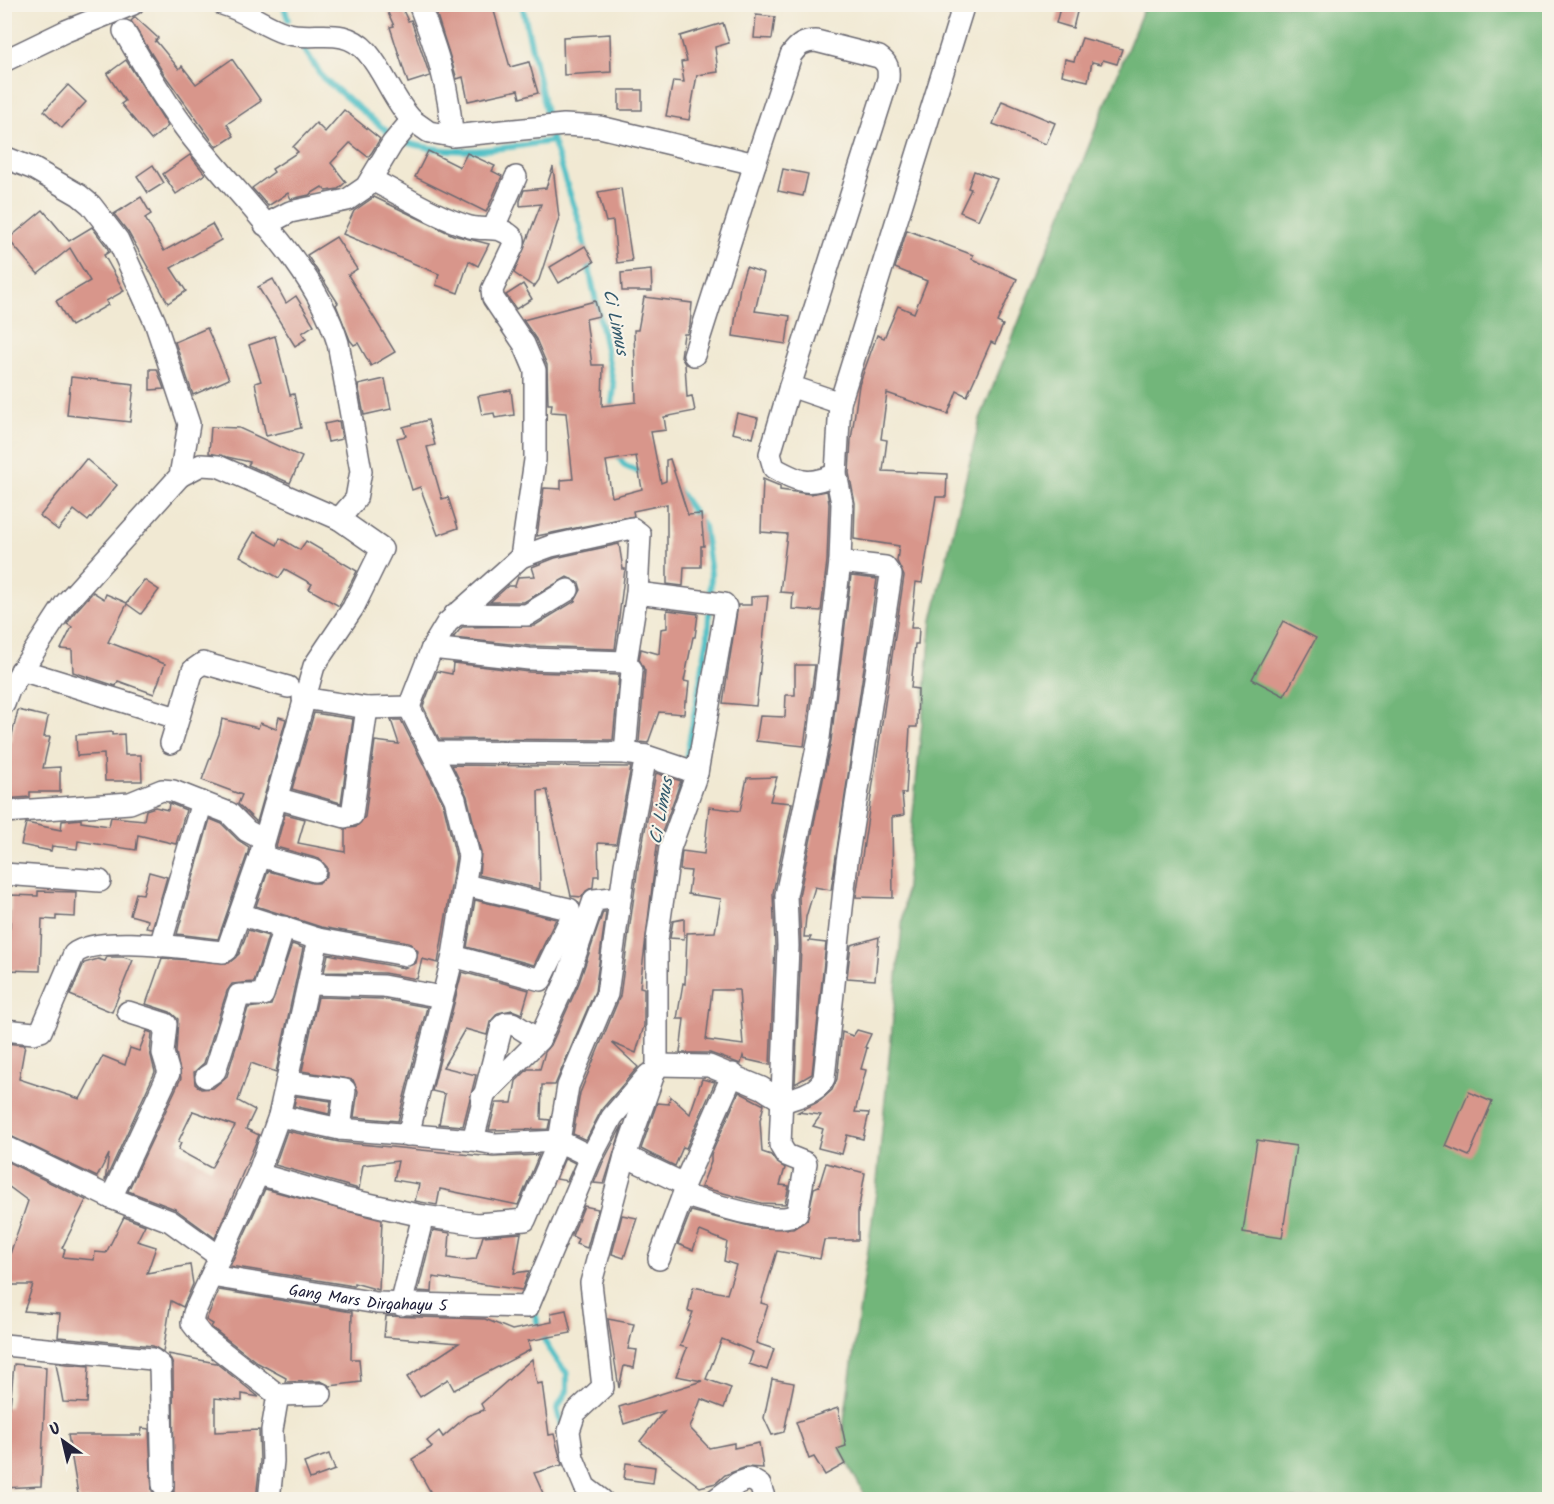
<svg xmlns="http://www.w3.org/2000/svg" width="1554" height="1504" viewBox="0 0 1554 1504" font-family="Kalam,sans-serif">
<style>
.forest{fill:#72b67a;stroke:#4a6c5a;stroke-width:1.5}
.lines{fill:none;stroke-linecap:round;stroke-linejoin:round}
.stream{stroke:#51c0c6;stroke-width:6}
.building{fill:#d8968b;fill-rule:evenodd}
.street-casing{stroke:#6a6870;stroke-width:24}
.street{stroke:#fff;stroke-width:21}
.labels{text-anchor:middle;stroke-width:4.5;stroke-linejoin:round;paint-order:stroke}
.street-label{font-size:16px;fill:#22223b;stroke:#f7f3e8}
.water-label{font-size:18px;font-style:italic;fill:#32596c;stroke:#f7f3e8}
</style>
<rect width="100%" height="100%" fill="#f7f3e8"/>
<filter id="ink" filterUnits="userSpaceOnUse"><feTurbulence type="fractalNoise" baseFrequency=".0167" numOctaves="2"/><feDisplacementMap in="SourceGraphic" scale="12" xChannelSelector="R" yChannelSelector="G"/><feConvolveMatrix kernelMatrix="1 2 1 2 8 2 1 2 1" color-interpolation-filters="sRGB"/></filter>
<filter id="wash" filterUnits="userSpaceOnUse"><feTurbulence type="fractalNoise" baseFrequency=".008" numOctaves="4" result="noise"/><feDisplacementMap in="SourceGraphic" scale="24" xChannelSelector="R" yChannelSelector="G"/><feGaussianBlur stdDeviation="1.35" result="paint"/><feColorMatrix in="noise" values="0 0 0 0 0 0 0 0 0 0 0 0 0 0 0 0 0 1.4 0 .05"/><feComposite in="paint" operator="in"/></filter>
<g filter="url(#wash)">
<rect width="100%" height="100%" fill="#f1e9d3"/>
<polygon class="forest" points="1145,5 1549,5 1549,1499 867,1499 840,1450 876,1192 932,620 980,419"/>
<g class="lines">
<g class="stream">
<polyline points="283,4 288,19"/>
<polyline points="522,4 547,117"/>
<polyline points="303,47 323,78 390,134"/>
<polyline points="551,136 580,225 614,387 611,413"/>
<path d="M401,141C454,158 499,149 552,141"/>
<polyline points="615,452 625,466 646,475"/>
<polyline points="677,489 704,527 711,574 708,637 680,794"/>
<path d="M533,1307C540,1333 548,1353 567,1373V1391L557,1409L562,1428"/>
</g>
</g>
<g id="blocks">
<g class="building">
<polygon points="384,4 400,4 408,21 411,20 430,76 408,83 390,27 394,26"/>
<polygon points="441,4 492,4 510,67 529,62 538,93 520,98 518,90 468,101 463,77 457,79 436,12 442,10"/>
<polygon points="1061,4 1079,4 1073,28 1056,23"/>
<polygon points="756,15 775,17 772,39 754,38"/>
<polygon points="135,17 158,38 154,42 156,41 179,69 182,66 196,84 232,59 261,101 227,124 234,136 217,147 215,145 164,74 131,21"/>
<polygon points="723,23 729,43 715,47 718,72 697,75 689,120 666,116 673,81 684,82 681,62 687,61 680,36"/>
<polygon points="610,34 611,72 564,75 563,37"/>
<polygon points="1082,38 1122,49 1117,64 1103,60 1101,64 1092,62 1088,81 1062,75 1065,59 1074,61"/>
<polygon points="126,60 168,126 151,140 121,104 125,101 107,74"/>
<polygon points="68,85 86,102 62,128 44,111"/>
<rect x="619" y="90" width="23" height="20"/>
<polygon points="1002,101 1055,123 1046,144 993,124"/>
<polygon points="344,110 380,139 372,152 368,157 350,143 331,163 346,182 338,189 326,191 322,187 309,195 291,199 288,193 268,206 252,188 274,172 272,169 298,152 293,147 316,123 325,132"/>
<polygon points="428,151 460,167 467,153 495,166 492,171 502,176 486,212 415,177"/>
<polygon points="190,155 205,174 176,194 163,174"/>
<polygon points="153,165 164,183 148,193 137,176"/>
<polygon points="553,167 559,218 539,280 534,287 514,273 541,204 520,206 520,201 524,190 546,188"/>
<polygon points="783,169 808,174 803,196 778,191"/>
<polygon points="974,171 997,179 978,220 960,212 971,189 968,188"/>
<polygon points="621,188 632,261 617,263 613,221 606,222 598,192"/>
<polygon points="141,197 151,214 145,218 164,251 212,224 221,240 171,268 186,291 168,303 128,232 114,214"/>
<polygon points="374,197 453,235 489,244 478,266 469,261 458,293 436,285 439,274 343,234 354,211"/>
<polygon points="43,210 69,241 92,227 107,247 109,252 104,255 124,291 106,301 108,305 71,326 56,301 90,281 70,248 38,274 8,239"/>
<polygon points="907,230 973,255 972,259 1017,279 997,322 1003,325 995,344 991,342 967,396 957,391 948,414 887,393 881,439 887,440 883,471 947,474 946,497 936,497 922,583 916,582 911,628 919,628 918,644 915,644 911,688 918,689 917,727 910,727 906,793 902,793 904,815 892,817 893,898 856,897 904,576 897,561 899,546 854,539 855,503 849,473 851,440 859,385 877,335 884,338 898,306 914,313 927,281 895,268"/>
<polygon points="336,237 357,269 348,275 395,352 371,366 358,343 354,345 350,340 336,305 338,303 307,255"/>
<polygon points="585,246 594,262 559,283 550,267"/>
<polygon points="746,267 764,273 755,311 790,316 786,344 733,336 740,286"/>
<polygon points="651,270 652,291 622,291 621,273"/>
<polygon points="273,279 286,303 296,296 314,325 302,333 306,339 295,346 258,287"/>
<polygon points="523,284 532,299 516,309 506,295"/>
<path d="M644,297L692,303L690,325L687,334H684L681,357L685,364L687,397L692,396L695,411L664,417L666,430L651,432L661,483L666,481V460L670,459L688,515L701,514L704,546H701V567H684L683,586L667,584V504L633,511L634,516L537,536L544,488L561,489V480L573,479L566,413L551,412L552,404H548L547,365L536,339L523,320L595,301L599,316L586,319L592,365H603L602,406L636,402L634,330H638ZM636,456L642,489L612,497L606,461Z"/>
<polygon points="207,328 229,379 193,395 175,342"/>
<polygon points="275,336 290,395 294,394 301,428 266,436 255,383 261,381 249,345"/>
<polygon points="150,369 157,369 164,389 150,390"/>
<polygon points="71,377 134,384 130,422 67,415"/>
<polygon points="385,379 391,409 364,415 358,385"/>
<polygon points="511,390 514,415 495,418 494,413 482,415 478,396"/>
<polygon points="737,413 758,418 753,438 732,433"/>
<polygon points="428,420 435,445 427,447 442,499 448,497 458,528 438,535 420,487 412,490 397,438 406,436 403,427"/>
<polygon points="339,421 342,439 328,442 324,424"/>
<polygon points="211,427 239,428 302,457 290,483 248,465 250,462 209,453"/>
<polygon points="86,459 117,485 88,521 74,510 58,530 40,516"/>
<polygon points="763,479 780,486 780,490 810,494 827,491 829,504 827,561 821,611 792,609 793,593 780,592 787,534 761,532"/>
<polygon points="254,532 277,545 280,538 300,550 306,541 357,571 339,606 309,589 312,584 285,569 279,578 240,556"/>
<polygon points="619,544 623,569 625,569 615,649 530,646 453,638 462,627 534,626 575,601 581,590 579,583 567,577 524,602 490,602 508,586 515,586 518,577 535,576 532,567 555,558"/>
<polygon points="851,576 877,579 831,890 815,887 806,917 804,937 811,937 809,941 826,943 812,1074 795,1084 801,947 799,896 831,741"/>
<polygon points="144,580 159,590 141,614 127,604 108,642 165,664 154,694 118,681 116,686 73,672 72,650 61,649 72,627 67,624 75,612 93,592 104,599 106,594 127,603"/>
<polygon points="768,596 756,706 723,703 738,605 751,605 751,597"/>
<polygon points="667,610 698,614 695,637 693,637 684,681 689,682 687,701 685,701 684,714 659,712 648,743 639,742 645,671 639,659 641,649 659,654 661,629 667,628"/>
<polygon points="1283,621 1316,638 1284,696 1252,679"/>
<polygon points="453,663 529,672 619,675 613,740 439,739 423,706 437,671 452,674"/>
<polygon points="795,665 815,665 804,746 756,741 760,716 785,717 786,695 795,695"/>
<polygon points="18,710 48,717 44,737 50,737 43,768 60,767 60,792 30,792 30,797 4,799 4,768"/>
<polygon points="314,713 353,719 341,803 292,789"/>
<polygon points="279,717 286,719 257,822 238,804 242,795 202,780 219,734 222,719 258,728 260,723 276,729"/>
<polygon points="391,720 401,720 443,803 456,857 438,963 422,959 417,979 384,973 324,972 328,954 404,968 416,963 418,951 408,942 321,927 256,906 268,871 312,883 319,883 327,875 327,867 319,859 276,847 285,814 305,819 298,843 345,852 345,829 356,827 365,817 375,741 399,744"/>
<polygon points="112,732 112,735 124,734 125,755 141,755 142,781 105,781 104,754 77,756 76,735"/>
<polygon points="452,765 631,767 616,844 598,843 599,876 594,876 593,887 586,891 582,897 571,896 547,790 538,791 540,889 479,875 481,853 467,796"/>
<polygon points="656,773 681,781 657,846 640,987 644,988 644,1026 636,1053 612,1043 638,1067 602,1109 586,1140 573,1134 580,1093 620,996 638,867"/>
<path d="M777,777L770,801L792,803L773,893L775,946L770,1065L744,1059L743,1056L741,1064L710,1053H680L684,1019H677L683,983L685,984L687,933L715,932L721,899L688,894L691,871L680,870L682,851L704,854L709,807L740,811L747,778ZM712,990H739L743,1045L706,1040Z"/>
<polygon points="169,803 186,810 176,844 138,835 136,850 78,841 77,849 52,846 51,851 21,845 26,823 61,830 62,821 81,819 81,822 109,826 111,817 144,820 146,810 155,807 168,810"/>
<polygon points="210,819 222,824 238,840 249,847 248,852 218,939 177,934"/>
<polygon points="149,872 167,877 152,929 146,928 148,920 130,915 136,893 143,894"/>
<polygon points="38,891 76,892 75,917 56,916 56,920 42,919 40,971 4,970 4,928 10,928 11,895 38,896"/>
<polygon points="475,900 556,919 534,965 467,947"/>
<polygon points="603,912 606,912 595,991 555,1085 542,1085 541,1119 550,1120 548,1129 489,1130 496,1103 512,1103 516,1081 528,1069 540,1069 545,1052 551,1045 579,983"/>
<polygon points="684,919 684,939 670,938 673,921"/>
<path d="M248,930L268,936L254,982L232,984L227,991L204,1063L194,1072L195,1084L201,1089L213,1088L227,1076L248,1008L271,1005L292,944L303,948L276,1072L251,1063L238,1101L255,1110L246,1129L259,1135L215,1238L175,1209L128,1191L181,1078L176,1052L178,1019L170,1012L146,1004L162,958L229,963L239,954ZM193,1111L235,1126L211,1168L178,1150L181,1143L178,1142Z"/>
<polygon points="879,937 875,980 847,978 851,945"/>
<polygon points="107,957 123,957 133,960 112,1012 70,995 84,963 98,959 105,961"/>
<polygon points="462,972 529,990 522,1014 512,1010 498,1013 490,1022 487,1035 465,1029 443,1067 476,1075 463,1126 439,1124 445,1094 432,1091"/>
<polygon points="318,997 382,999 427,1007 398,1121 354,1117 358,1091 353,1080 302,1071"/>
<polygon points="857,1030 871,1034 865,1047 867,1048 861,1069 866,1070 855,1112 869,1113 863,1139 847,1135 842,1154 818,1148 823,1129 813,1126 821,1115 798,1112 820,1101 832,1090 837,1079 842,1032 853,1036"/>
<polygon points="147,1031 152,1033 150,1052 155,1072 105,1181 109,1154 97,1177 4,1133 4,1043 25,1045 19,1079 80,1099 103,1056 125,1065 130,1048 139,1051"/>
<polygon points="702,1079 715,1082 686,1148 683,1147 675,1166 641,1149 657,1103 669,1104 670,1096 690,1114"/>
<polygon points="739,1092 764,1105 760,1120 762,1152 771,1155 776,1162 785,1168 780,1185 789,1186 785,1204 761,1203 701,1187 711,1162 711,1155"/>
<polygon points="1469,1092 1492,1102 1469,1156 1446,1146"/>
<polygon points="296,1096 331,1101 329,1114 294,1106"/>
<polygon points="623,1124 604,1184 594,1183 603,1162"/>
<polygon points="287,1131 339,1142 493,1157 539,1155 518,1205 440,1189 437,1205 415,1201 419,1184 394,1180 398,1161 363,1165 359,1189 275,1165"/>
<polygon points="1257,1140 1296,1146 1282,1238 1243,1232"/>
<polygon points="565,1158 575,1163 567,1181 556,1179"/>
<polygon points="4,1160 86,1200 62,1248 65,1249 63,1257 94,1260 95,1252 106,1253 124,1217 145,1225 137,1241 156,1247 147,1273 190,1265 193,1284 183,1307 171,1301 163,1352 153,1346 58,1337 60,1314 24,1311 33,1285 4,1285 4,1257 9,1257 28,1201 4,1183"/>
<polygon points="826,1163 865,1173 858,1212 858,1240 824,1240 820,1259 777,1251 761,1303 768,1305 756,1343 774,1349 767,1370 749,1364 753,1352 722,1339 706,1379 731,1388 724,1408 701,1399 690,1428 709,1448 734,1443 734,1448 759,1443 763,1468 746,1467 725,1475 716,1483 700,1487 640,1441 664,1411 624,1424 619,1407 702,1381 676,1376 687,1348 680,1346 693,1312 688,1311 693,1287 727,1294 736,1265 724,1261 727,1242 700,1231 693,1250 678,1244 691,1211 757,1228 793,1229 807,1220 814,1188 819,1186"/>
<polygon points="265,1189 382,1220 379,1290 354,1283 354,1286 230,1266"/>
<polygon points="584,1206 598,1209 587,1248 576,1244 578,1239 572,1236"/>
<polygon points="622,1215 637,1218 624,1258 612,1254"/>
<polygon points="433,1230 450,1233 448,1258 463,1260 476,1259 483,1236 521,1233 514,1273 529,1271 522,1290 433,1277 432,1292 418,1291"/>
<polygon points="219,1290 352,1312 351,1359 359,1359 361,1382 330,1386 321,1381 285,1382 286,1378 258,1363 211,1327 213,1324 206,1320"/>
<polygon points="566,1310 571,1333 528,1341 530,1350 454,1390 448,1379 420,1397 407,1377 459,1343 384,1337 386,1316 485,1319 512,1330 552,1322 551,1313"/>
<polygon points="608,1319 634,1324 628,1349 637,1350 634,1368 624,1366 619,1388"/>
<polygon points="168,1354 216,1363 259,1397 242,1394 242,1401 215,1398 215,1432 259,1430 260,1461 256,1500 79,1500 68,1435 141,1435 142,1428 149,1429 152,1491 163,1498 174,1492 173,1365"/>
<polygon points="532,1359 537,1384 542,1383 549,1435 554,1434 562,1465 534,1473 546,1500 435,1500 412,1459 432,1447 427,1441 439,1431 443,1437 467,1416 484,1410 481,1404"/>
<polygon points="56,1363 89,1366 87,1403 63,1402"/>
<polygon points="14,1364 46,1367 41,1486 4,1488 4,1407 10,1407"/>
<polygon points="772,1379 794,1383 784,1432 772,1435 764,1418"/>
<polygon points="838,1408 846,1446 837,1449 845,1464 825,1475 814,1457 809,1459 796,1422"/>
<polygon points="329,1454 335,1470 310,1479 304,1463"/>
<polygon points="626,1463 655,1467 653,1483 624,1479"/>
</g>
</g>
</g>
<g filter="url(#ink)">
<use href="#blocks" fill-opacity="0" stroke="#6a6870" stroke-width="1.5"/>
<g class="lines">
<g class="street-casing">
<g id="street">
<path d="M222,4C245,10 263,26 285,33C314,42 342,24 367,52C385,73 393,100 412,120"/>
<path d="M419,4C436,48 450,89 452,136"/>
<path d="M124,31C143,64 162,97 185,128C235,195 313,261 338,343L361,471L356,499L339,519"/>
<polyline points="4,61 66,31 133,4"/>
<polyline points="4,157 34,169 79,195 91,205 118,240 155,322 189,424 180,476 65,604 9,690 4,704"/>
<path d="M755,164L791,55C798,45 804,41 816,41L879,57C888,63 889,69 888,79L790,386L840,403"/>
<path d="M372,180C404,196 436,217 470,227C486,231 501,224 514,239V244L492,290L493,298L524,344L535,370V460L521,557L447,623L432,648L409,707"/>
<polyline points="265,225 290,212 347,200 366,187 392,144 412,120 429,132 452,136 564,125 600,127 755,164 694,355"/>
<polyline points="494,227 516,177"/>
<path d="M790,386L770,454L774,468C800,482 808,487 836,474"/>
<polyline points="521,557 551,546 632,528 640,534 637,593 626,662 632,670 625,753"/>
<polyline points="637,593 724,604 726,607 697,773"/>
<polyline points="455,614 527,615 568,590"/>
<polyline points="432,648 529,659 626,662"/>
<polyline points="21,670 177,718"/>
<polyline points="303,698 367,708 409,707"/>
<polyline points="171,743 193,670 203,663 288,687"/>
<polyline points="434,752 625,753 646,756 697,773 670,848 657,940 657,1065 625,1156 591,1283 603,1387 575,1413 569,1431 573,1458 585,1487 602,1500"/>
<polyline points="276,798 345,817 352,815 367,708"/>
<polyline points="4,812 130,803 162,790 173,791 229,813 247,831 264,840"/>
<polyline points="260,856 315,871"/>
<polyline points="4,874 100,881"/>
<polyline points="240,914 318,939 279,1116 258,1174 194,1313 192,1323 202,1336 278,1395 321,1394"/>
<polyline points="318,939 406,955"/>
<polyline points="160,946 202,802"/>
<polyline points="453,956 541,980 571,918 569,909 465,885"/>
<polyline points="310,984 383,986 442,997"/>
<path d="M4,1030L34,1033L41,1031L74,954C97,934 190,949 223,952L227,950L260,856L314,666L353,608L382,549L339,519L218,466L201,465L180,476"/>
<path d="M657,1065L709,1066L762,1088L784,1102C798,1096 818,1093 824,1078L847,861L891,575L885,567L840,562"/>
<polyline points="206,1077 215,1071 239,995 263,995 284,927"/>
<polyline points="288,1082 345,1090 340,1129"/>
<polyline points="482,1097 539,1040 567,979 594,900 621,897"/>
<polyline points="279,1116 340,1129 473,1140 495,1144 559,1141 591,1157"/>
<polyline points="408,1135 453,956 469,856 455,799 409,707"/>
<polyline points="473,1140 502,1026 506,1023 512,1023 539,1040"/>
<polyline points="4,1146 111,1198 170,1221 220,1257"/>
<polyline points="625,1156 684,1184 733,1074"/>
<polyline points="258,1174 346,1199 423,1216 477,1224 525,1220 559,1141 568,1086 607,994 625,865 646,756"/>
<polyline points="111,1198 169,1073 163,1053 166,1024 128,1012"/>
<path d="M659,1259L683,1195C704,1201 780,1228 797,1213L806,1163L786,1155L780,1145L788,946L786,895L819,738L840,562L842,503L836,474L840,403L964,4"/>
<path id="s1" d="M211,1276L377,1303L528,1307L591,1157L612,1117L648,1075"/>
<polyline points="401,1305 423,1216"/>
<polyline points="4,1345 152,1359 160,1365 163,1485"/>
<polyline points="269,1500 273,1461 272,1430 278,1395"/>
<polyline points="715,1500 738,1483 750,1479 760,1485 765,1500"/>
</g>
</g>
<use href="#street" class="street"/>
</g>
</g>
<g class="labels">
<g class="street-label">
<text dy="6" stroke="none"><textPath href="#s1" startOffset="159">Gang Mars Dirgahayu 5</textPath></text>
</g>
<g class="water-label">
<text transform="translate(616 322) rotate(78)" y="6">Ci Limus</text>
<text transform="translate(661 811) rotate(-80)" y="6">Ci Limus</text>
</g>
</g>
<rect width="1554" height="1504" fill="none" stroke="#f7f3e8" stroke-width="24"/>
<g transform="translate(63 1441) rotate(326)" stroke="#f7f3e8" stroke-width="4.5" paint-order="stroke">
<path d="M0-4.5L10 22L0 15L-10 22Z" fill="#22223b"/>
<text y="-9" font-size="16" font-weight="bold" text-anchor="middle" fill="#22223b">U</text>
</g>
</svg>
